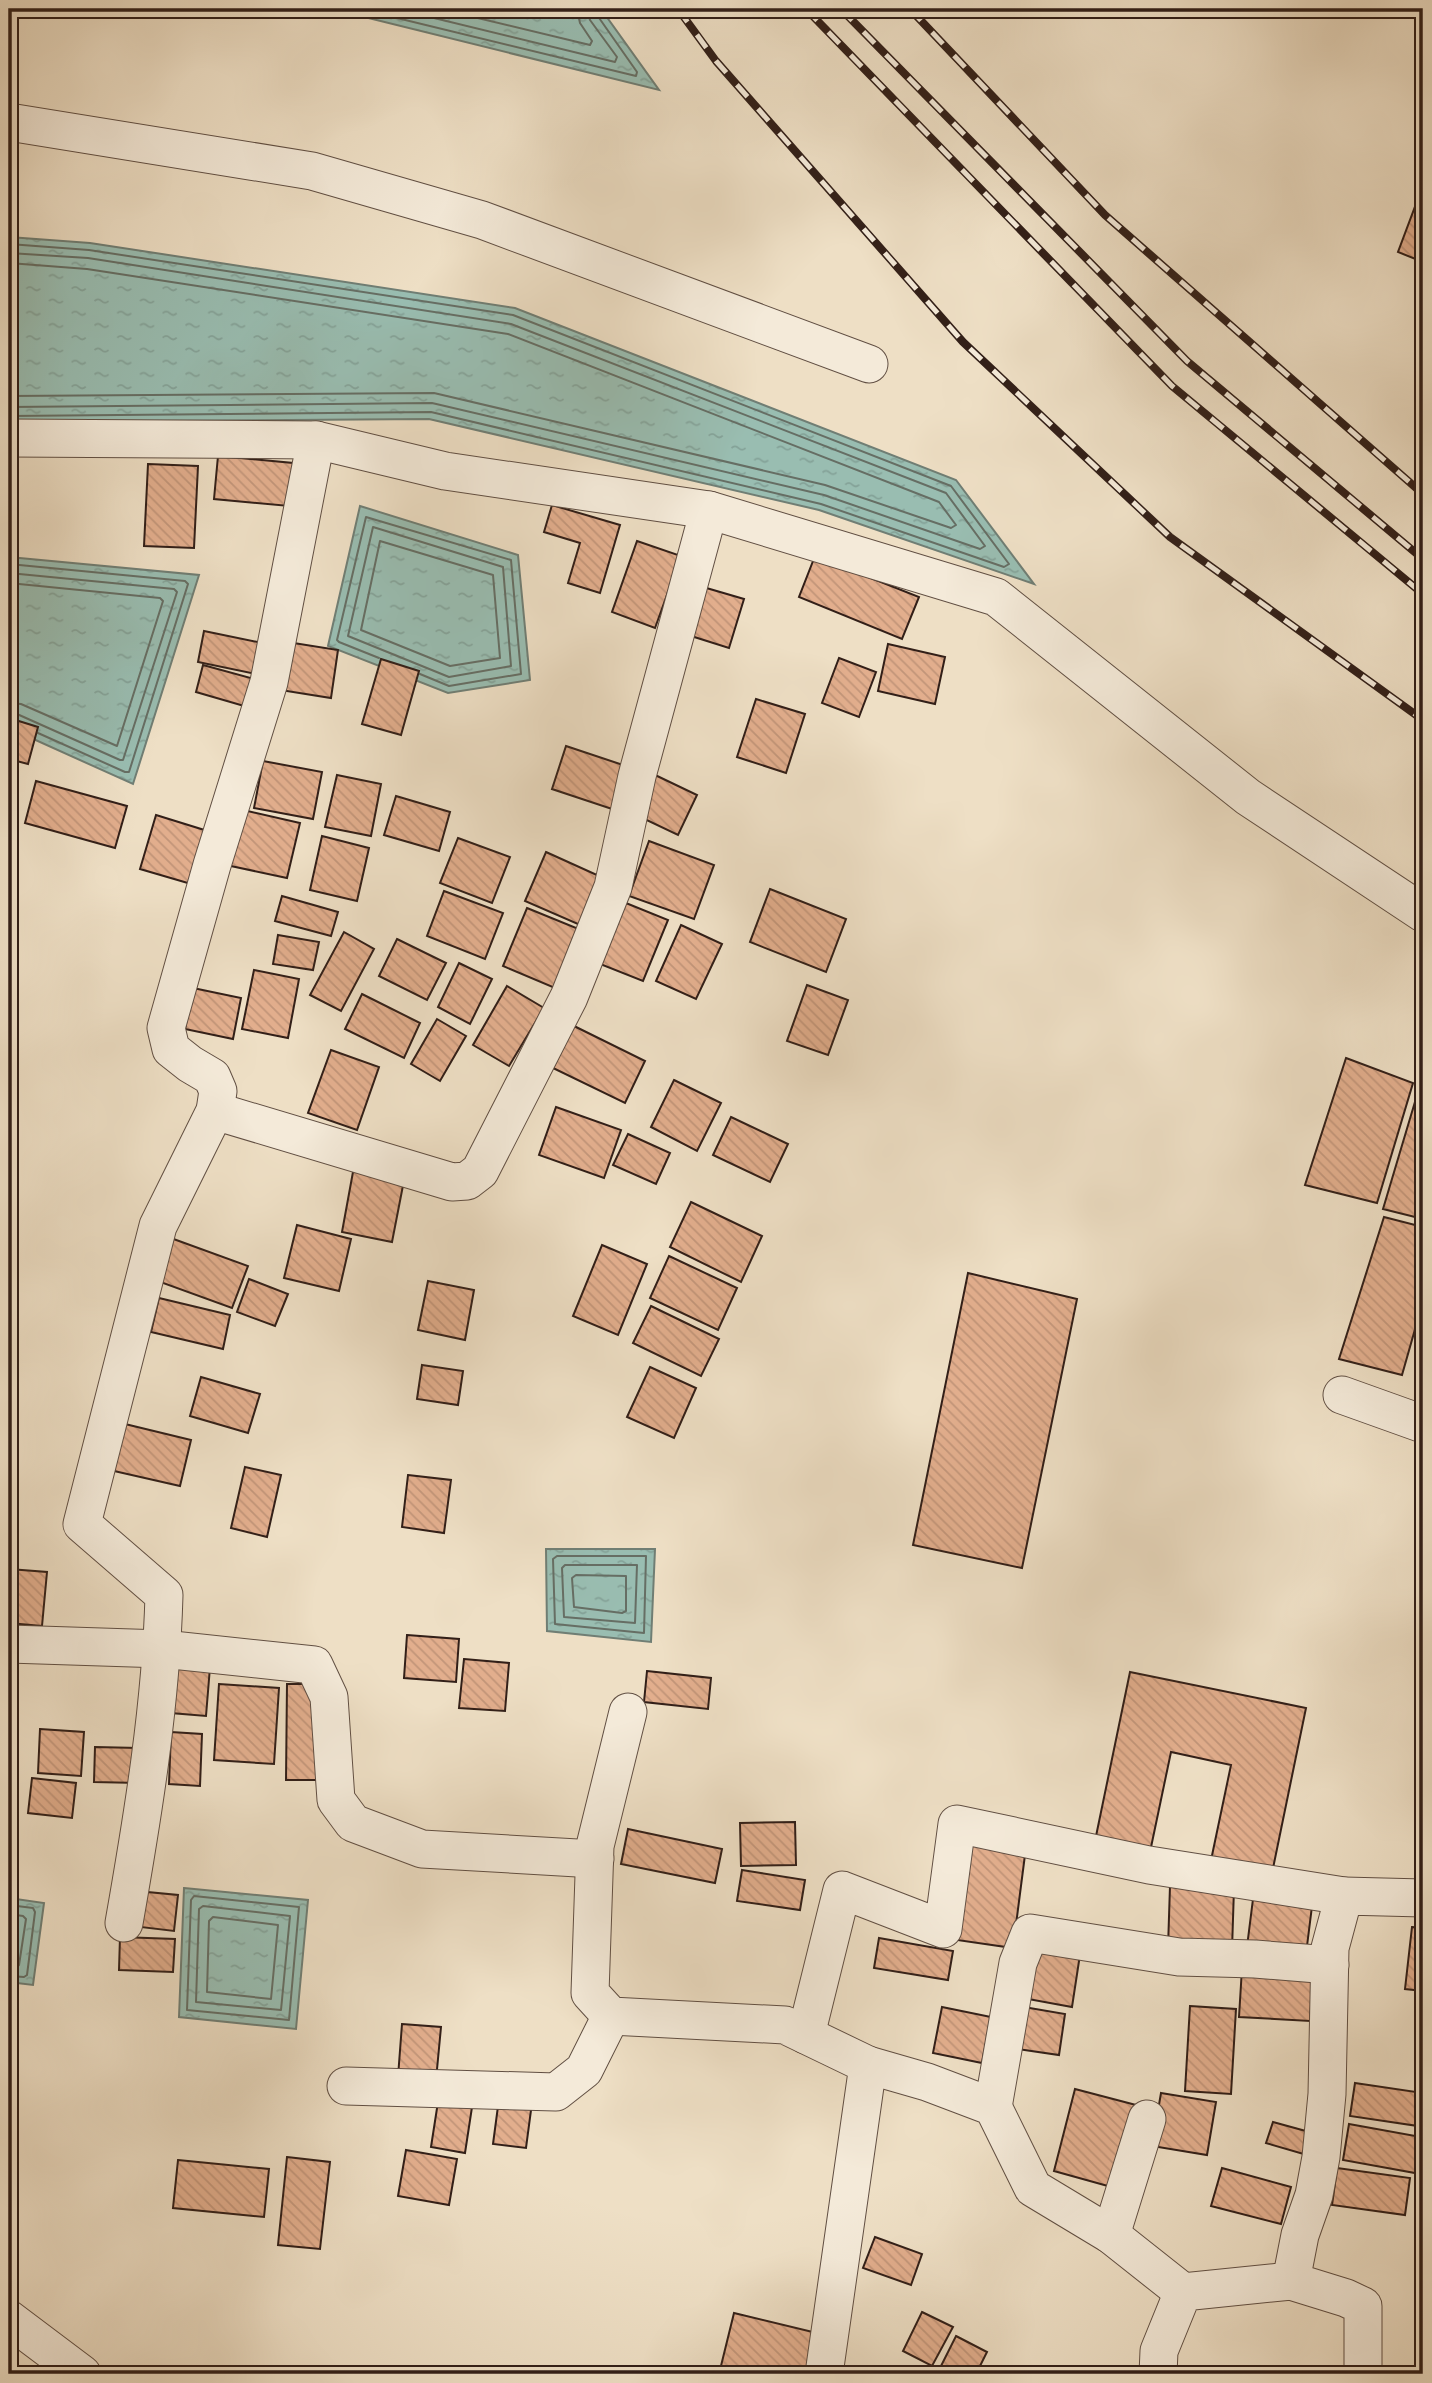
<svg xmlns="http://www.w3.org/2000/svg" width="1432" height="2383" viewBox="0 0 1432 2383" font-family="'IM FELL DW Pica',serif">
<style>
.water{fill:url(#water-ripples);stroke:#707e74;stroke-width:2}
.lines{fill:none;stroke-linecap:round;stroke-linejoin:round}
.shore{stroke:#666e64;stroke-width:2}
.building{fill:url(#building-back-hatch);stroke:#321f18;stroke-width:2}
.minor-casing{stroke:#614f43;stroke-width:39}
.minor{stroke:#f4ead9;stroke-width:37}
.rail-casing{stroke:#321f18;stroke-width:8}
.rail{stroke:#f4ead9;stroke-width:5;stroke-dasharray:16;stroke-linecap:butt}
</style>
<defs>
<pattern id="water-ripples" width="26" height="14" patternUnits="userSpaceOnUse" patternTransform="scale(1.75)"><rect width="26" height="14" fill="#99bdb1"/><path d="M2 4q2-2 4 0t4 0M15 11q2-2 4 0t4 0" fill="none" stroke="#84a298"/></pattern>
<pattern id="building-back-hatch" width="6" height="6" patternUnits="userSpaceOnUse" patternTransform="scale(1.75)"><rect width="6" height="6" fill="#e2ae8d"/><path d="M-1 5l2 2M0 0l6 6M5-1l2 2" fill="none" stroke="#c29579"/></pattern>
</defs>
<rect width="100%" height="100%" fill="#eedfc5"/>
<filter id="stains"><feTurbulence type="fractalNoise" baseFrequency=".00286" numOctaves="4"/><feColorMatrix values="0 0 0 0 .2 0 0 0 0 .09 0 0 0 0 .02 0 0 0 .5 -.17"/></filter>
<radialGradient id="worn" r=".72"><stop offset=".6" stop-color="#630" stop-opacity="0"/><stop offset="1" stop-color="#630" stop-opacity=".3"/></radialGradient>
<g class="water">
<polygon points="332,9 601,9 659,90"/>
<polygon points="9,237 90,243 515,308 956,480 1034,584 819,510 429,419 9,422"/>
<polygon points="360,506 518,555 530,680 448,693 328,646"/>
<polygon points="9,557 199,575 133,784 9,728"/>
<polygon points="546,1549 655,1549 651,1642 547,1631"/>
<polygon points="184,1888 308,1900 296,2029 179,2017"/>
<polygon points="9,1898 44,1903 33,1985 9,1982"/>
</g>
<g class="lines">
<g class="shore">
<polyline points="360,9 636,76 637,72 597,15 596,9"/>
<polyline points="397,9 615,62 617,57 590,20 587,9"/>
<polyline points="440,9 590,45 592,41 580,23 577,9"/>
<polyline points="9,244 89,250 513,315 951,486 1009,564 1004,567 821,504 431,412 9,416"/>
<polyline points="9,253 88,258 511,324 946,493 985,546 980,549 824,495 432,403 9,407"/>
<polyline points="9,263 87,269 508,334 939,502 956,525 951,528 825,485 434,393 9,396"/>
<polygon points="373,527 503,567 511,666 449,677 348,636"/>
<polygon points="380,541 493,575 500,658 450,666 361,630"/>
<polyline points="9,564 185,581 188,584 129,772 125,772 38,733"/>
<polyline points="9,573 174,589 177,592 123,760 120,760 17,714 9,713"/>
<polyline points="9,583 160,598 163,601 117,746 21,704 9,703"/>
<polyline points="379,658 339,642 337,640 366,517 511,560 521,674 449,686 420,674"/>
<polygon points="557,1556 646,1556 644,1633 555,1624 553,1559"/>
<polygon points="565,1565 637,1565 635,1623 564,1617 562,1568"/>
<polygon points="576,1575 626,1576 626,1611 622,1613 574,1607 572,1578"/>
<polygon points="194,1896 299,1907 289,2020 187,2010 191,1900"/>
<polyline points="9,1905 33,1908 35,1912 27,1975 24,1977 9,1976"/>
<polygon points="203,1906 290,1916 281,2010 196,2002 199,1909"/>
<polyline points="9,1914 23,1916 26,1919 19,1965 17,1967 9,1967"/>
<polygon points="213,1917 278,1925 271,1999 207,1992 209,1921"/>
</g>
</g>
<g class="building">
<polygon points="1419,196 1423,198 1423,262 1398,252"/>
<polygon points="218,456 293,463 289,506 214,499"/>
<polygon points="148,464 198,466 194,548 144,546"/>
<polygon points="552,505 620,525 600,593 568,583 580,543 544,532"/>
<polygon points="637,541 681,556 655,628 612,612"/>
<polygon points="815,556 919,597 902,639 799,597"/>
<polygon points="703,587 744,599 729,648 688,635"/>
<polygon points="204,631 272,645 266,676 198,662"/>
<polygon points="281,641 338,650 331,698 274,689"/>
<polygon points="888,644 945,657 935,704 878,691"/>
<polygon points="839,658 876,672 859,717 822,703"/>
<polygon points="381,659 419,671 401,735 362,724"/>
<polygon points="203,665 258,680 251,708 196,692"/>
<polygon points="756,699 805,714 786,773 737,757"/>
<polygon points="9,718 38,727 28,764 9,759"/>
<polygon points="566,746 626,766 612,809 552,789"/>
<polygon points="263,761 322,772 313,819 254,808"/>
<polygon points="653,774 697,795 678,835 634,814"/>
<polygon points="337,775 381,784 371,836 325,827"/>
<polygon points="36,781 127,806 115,848 25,823"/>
<polygon points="396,796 450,812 439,851 384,835"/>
<polygon points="239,809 300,823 287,878 226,865"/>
<polygon points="156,815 214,833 198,886 140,869"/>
<polygon points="322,836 369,848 357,901 310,890"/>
<polygon points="458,838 510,857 492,903 440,883"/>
<polygon points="649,841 714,865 694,919 629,896"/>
<polygon points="546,852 608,880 587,928 525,901"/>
<polygon points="770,889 846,919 826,972 750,942"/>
<polygon points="444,891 503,913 485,959 427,936"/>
<polygon points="282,896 338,912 331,936 275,921"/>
<polygon points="616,899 668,920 643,981 590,960"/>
<polygon points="527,908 586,932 562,991 503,966"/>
<polygon points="681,925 722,944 696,999 656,981"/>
<polygon points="344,932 374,949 341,1011 310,995"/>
<polygon points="278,935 319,942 313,970 273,964"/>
<polygon points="397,939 446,963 427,1000 379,976"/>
<polygon points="459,963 492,979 470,1024 438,1007"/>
<polygon points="254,970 299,979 288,1038 242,1029"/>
<polygon points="807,985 848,1000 828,1055 787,1041"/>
<polygon points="507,986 544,1008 509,1066 473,1045"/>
<polygon points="193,988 241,998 233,1039 185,1029"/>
<polygon points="362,994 420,1023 404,1058 345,1029"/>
<polygon points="437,1019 466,1036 440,1081 411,1064"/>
<polygon points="9,1021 17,1024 9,1049"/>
<polygon points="574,1026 645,1061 625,1103 553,1068"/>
<polygon points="331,1050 379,1067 357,1130 308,1113"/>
<polygon points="1346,1058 1413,1083 1377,1203 1305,1185"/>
<polygon points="1423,1075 1423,1219 1383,1209"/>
<polygon points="674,1080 721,1103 697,1151 651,1127"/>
<polygon points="556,1107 621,1130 604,1178 539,1155"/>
<polygon points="731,1117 788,1144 770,1182 713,1155"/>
<polygon points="628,1134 670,1153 656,1184 613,1165"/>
<polygon points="355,1161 406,1170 392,1242 342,1232"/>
<polygon points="691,1202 762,1236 741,1282 670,1247"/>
<polygon points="1384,1217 1423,1227 1423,1301 1402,1375 1339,1359"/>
<polygon points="297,1225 351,1239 339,1291 284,1278"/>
<polygon points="168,1237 248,1266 232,1308 152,1279"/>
<polygon points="602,1245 647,1264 618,1335 573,1316"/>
<polygon points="669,1256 737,1288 718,1330 650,1298"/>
<polygon points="968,1273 1077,1299 1022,1568 913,1545"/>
<polygon points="249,1279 288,1294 275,1326 237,1312"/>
<polygon points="428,1281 474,1290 465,1340 418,1330"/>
<polygon points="159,1298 230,1315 223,1349 151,1332"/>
<polygon points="651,1306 719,1339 701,1376 633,1343"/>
<polygon points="422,1365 463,1371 458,1405 417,1399"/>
<polygon points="650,1367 696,1388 674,1438 627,1417"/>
<polygon points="201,1377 260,1394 248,1433 190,1416"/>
<polygon points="125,1424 191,1440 180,1486 114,1471"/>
<polygon points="245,1467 281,1475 267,1537 231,1528"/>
<polygon points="408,1475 451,1480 444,1533 402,1527"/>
<polygon points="9,1569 47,1572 42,1626 9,1623"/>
<polygon points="407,1635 459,1639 456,1682 404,1678"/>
<polygon points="464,1659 509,1663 505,1711 459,1708"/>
<polygon points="175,1664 210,1667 206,1716 171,1713"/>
<polygon points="647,1671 711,1678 708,1709 644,1702"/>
<polygon points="1130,1672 1306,1708 1271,1878 1210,1865 1231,1765 1171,1752 1150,1852 1095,1841"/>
<polygon points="219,1684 279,1688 274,1764 214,1760"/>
<polygon points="287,1684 318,1684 318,1780 286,1780"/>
<polygon points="40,1729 84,1732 81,1776 38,1773"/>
<polygon points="171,1732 202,1734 200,1786 169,1784"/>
<polygon points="95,1747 139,1748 139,1783 94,1782"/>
<polygon points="32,1778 76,1783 72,1818 28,1813"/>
<polygon points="795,1822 796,1865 741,1866 740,1823"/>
<polygon points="628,1829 722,1849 715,1883 621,1864"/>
<polygon points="970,1839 1026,1847 1013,1948 957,1940"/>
<polygon points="742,1870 805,1880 800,1910 737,1901"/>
<polygon points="1170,1886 1234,1888 1232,1950 1168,1948"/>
<polygon points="137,1891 178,1895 174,1931 132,1926"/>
<polygon points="1254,1891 1313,1898 1306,1954 1247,1947"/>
<polygon points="1412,1927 1423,1928 1423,1991 1405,1989"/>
<polygon points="120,1937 175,1939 173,1972 119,1970"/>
<polygon points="879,1938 953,1951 948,1980 874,1968"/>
<polygon points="1037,1941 1081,1948 1072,2007 1028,1999"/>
<polygon points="1242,1968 1313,1973 1310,2021 1239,2017"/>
<polygon points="1018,2006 1065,2014 1059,2055 1011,2048"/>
<polygon points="1190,2006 1236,2009 1231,2094 1185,2091"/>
<polygon points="942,2007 991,2017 982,2063 933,2053"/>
<polygon points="402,2024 441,2027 436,2080 398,2077"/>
<polygon points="1355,2083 1423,2093 1418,2126 1350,2116"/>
<polygon points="440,2089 474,2094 465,2153 431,2147"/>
<polygon points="1075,2089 1136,2105 1115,2188 1054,2171"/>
<polygon points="500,2091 533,2095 526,2148 493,2144"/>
<polygon points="1161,2093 1216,2102 1207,2155 1152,2146"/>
<polygon points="1273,2122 1313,2133 1307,2155 1266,2143"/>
<polygon points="1349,2124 1421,2137 1415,2173 1343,2160"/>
<polygon points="406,2150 457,2159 449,2205 398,2196"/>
<polygon points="287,2157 330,2162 320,2249 278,2245"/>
<polygon points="178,2160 269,2169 264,2217 173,2208"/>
<polygon points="1222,2168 1291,2187 1281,2224 1211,2206"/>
<polygon points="1337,2168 1410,2178 1405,2215 1332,2205"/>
<polygon points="875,2237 922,2254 911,2285 863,2268"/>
<polygon points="922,2312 953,2327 932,2366 903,2351"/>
<polygon points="734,2313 821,2334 812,2374 719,2374"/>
<polygon points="956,2336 987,2352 976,2374 937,2374"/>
</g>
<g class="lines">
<g class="minor-casing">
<g id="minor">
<polyline points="9,122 312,171 482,220 869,364"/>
<polyline points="9,438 316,440 445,471 709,510 996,597 1248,797 1423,913"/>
<polyline points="215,1111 452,1182 467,1181 480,1171 569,997 613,887 637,776 709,510"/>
<polyline points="1342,1395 1423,1424"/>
<polyline points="9,1644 163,1649 314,1665 329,1697 336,1800 353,1823 422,1849 595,1859"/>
<polyline points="628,1712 595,1846 590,1993 611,2016 785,2025 868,2065 824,2374"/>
<path d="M124,1923C143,1815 161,1705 164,1595L82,1524L158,1226L215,1111L218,1091L212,1077L190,1064L171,1049L166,1028L212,865L269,682L316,440"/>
<polyline points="806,2035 842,1890 943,1929 957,1824 1149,1865 1344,1896"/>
<polyline points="868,2065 927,2082 993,2107 1033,2188 1111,2235 1183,2292"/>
<polyline points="346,2086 556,2092 584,2070 611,2016"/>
<polyline points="993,2107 1018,1963 1030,1933 1179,1957 1255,1959 1330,1965"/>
<polyline points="1111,2235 1147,2119"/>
<polyline points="9,2319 82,2374"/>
<polyline points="1158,2374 1159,2351 1183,2292 1291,2281"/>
<polyline points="1363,2374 1363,2306 1346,2298 1291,2281 1300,2235 1314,2195 1321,2157 1327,2094 1330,1948 1344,1896 1423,1898"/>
</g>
</g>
<use href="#minor" class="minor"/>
<g class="rail-casing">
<g id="rail">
<polyline points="678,9 716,61 963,342 1170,537 1423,720"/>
<polyline points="806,9 1172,386 1423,594"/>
<polyline points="841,9 1187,361 1423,559"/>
<polyline points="910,9 1105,215 1423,494"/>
</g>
</g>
<use href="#rail" class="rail"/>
</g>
<rect width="1432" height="2383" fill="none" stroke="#eedfc5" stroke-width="35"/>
<rect x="10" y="10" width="1411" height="2362" fill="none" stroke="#321f18" stroke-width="3.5"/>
<rect x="18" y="18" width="1397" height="2348" fill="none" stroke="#321f18" stroke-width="2"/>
<rect width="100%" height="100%" filter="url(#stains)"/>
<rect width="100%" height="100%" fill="url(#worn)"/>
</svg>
